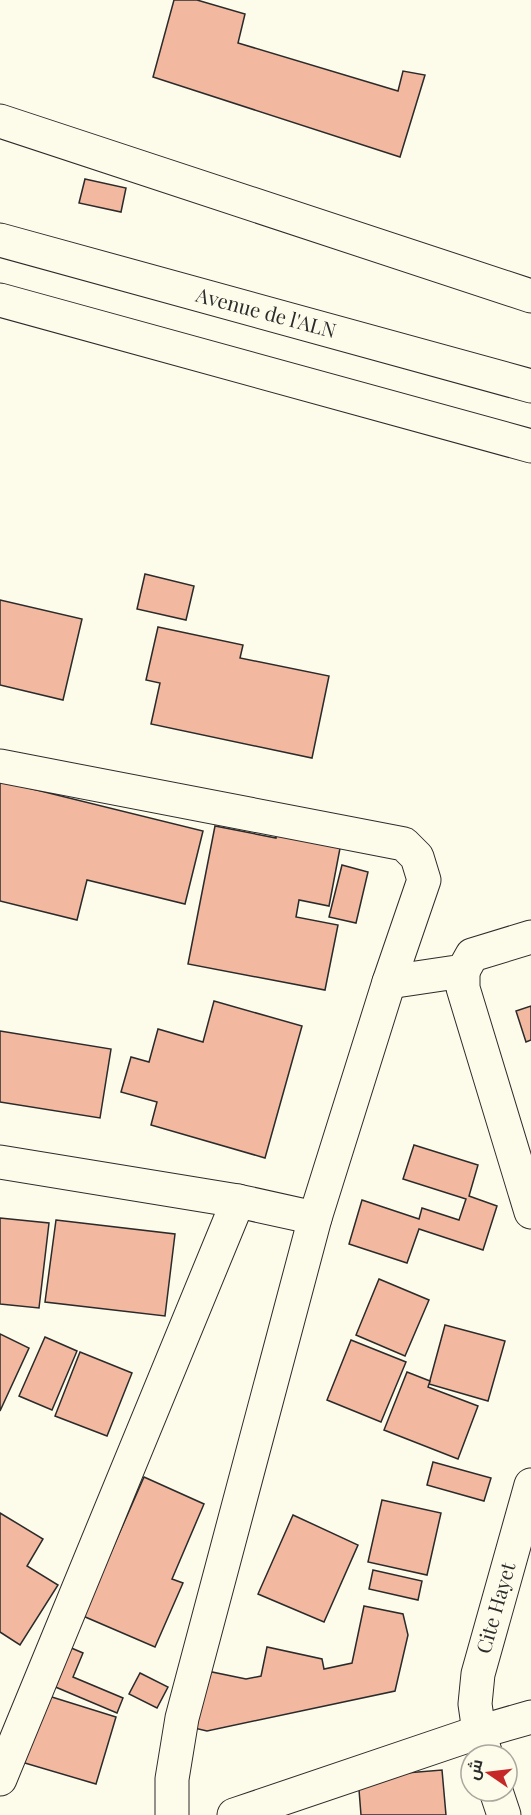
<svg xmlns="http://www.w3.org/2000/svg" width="531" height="1815" viewBox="0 0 531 1815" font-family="'Playfair Display',Cairo,serif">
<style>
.building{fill:#f2b8a0;stroke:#2b2b2b;stroke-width:1.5}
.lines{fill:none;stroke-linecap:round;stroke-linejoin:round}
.street-casing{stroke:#2b2b2b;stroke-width:35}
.primary-casing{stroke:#2b2b2b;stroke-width:35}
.street{stroke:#fdfbea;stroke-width:33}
.primary{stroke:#fdfbea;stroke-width:33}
.labels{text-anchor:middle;stroke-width:4.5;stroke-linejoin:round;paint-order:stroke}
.street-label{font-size:20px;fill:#2b2b2b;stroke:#fdfbea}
</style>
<rect width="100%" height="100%" fill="#fdfbea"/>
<g class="building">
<polygon points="174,0 197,0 245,14 238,43 398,91 403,71 425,75 400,157 153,77"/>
<polygon points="85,179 126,188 121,212 79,203"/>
<polygon points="145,574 194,586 186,620 137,609"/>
<polygon points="0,600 82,619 63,700 0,685"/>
<polygon points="158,627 243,645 240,658 329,676 312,758 151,724 160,683 146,680"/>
<polygon points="0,781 203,831 185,904 87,880 77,920 0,901"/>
<polygon points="215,826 276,838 277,831 341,843 329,906 299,900 296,917 338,925 325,990 188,964"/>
<polygon points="342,865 368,872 356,923 329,917"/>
<polygon points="214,1001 302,1026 265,1158 151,1125 157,1102 121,1092 131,1057 149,1062 158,1029 203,1042"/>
<polygon points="531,1006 531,1040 526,1042 516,1011"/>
<polygon points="0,1031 111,1049 100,1118 0,1102"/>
<polygon points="414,1145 478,1165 469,1196 497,1206 483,1250 419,1229 407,1263 349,1244 362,1200 419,1219 422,1208 459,1220 466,1199 403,1179"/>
<polygon points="0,1218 49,1223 39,1308 0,1304"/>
<polygon points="56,1220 175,1234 165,1316 45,1302"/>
<polygon points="379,1279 429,1300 405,1356 356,1335"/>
<polygon points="445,1325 505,1341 488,1401 429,1384"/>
<polygon points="0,1334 29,1348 0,1411"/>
<polygon points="45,1337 77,1351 52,1410 19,1396"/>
<polygon points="351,1340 406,1362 381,1422 327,1400"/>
<polygon points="80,1352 132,1373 107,1436 55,1416"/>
<polygon points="407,1372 430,1381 428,1387 478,1406 458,1459 384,1430"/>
<polygon points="433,1462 491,1478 484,1501 427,1485"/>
<polygon points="144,1477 204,1504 172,1579 183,1583 155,1647 83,1616"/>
<polygon points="382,1500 441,1513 427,1575 368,1562"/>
<polygon points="0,1513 43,1539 27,1566 58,1585 20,1645 0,1632"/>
<polygon points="293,1515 358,1545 324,1622 258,1594"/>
<polygon points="373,1570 422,1581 418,1600 369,1589"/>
<polygon points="364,1606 403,1614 408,1635 395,1691 207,1731 194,1728 207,1671 246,1679 261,1676 267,1647 322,1659 324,1669 352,1663"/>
<polygon points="62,1644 83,1653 73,1677 123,1698 117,1713 46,1683"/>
<polygon points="140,1673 168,1687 157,1708 129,1694"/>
<polygon points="39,1693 116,1717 96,1784 18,1761"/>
<polygon points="442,1770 446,1815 361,1815 358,1777"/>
</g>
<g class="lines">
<g class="street-casing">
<g id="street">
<polyline points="0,121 531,296"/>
<polyline points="0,766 404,844 417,857 424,880 389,982 315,1218 182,1718 172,1779 172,1815"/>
<polyline points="463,971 463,988 531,1212"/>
<polyline points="389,982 463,971 472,955 531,937"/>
<polyline points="0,1162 238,1201 315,1218"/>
<polyline points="486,1755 479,1732 475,1704 478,1674 531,1485"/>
<polyline points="0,1779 238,1201"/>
<polyline points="496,1791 504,1815"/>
<polyline points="234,1815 479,1732 531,1717"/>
</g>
</g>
<g class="primary-casing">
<g id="primary">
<polyline points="0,240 531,386"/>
<polyline points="0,300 531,446"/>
</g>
</g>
<use href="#street" class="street"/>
<use href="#primary" class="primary"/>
</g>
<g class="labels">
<g class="street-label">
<text transform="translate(266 313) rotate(15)" y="7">Avenue de l'ALN</text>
<text transform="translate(496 1608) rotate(-74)" y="7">Cite Hayet</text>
</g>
</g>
<g transform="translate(489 1773) rotate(284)"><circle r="28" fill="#fdfbea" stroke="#a9a89e" stroke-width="1.5"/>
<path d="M0-4.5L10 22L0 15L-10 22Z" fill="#c62828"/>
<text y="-9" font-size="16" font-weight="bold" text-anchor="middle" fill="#2b2b2b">ش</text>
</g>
</svg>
